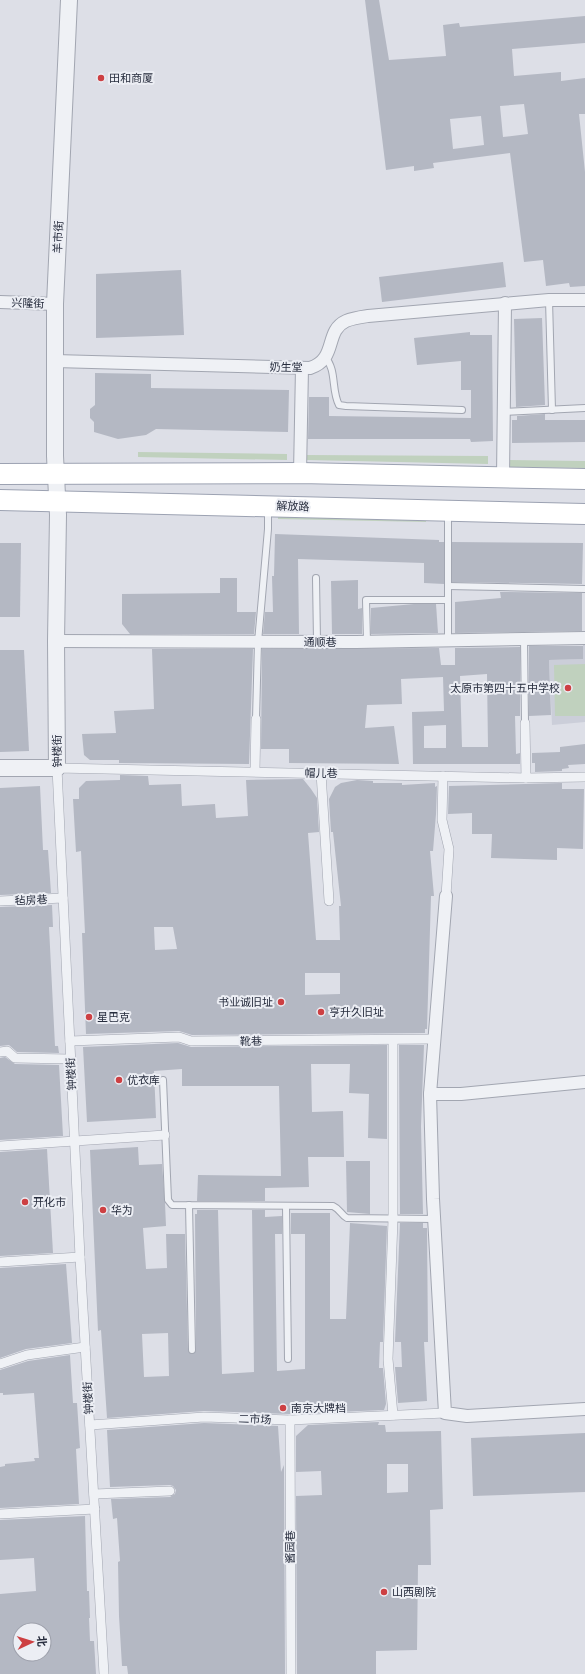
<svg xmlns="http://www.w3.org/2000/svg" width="585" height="1674" viewBox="0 0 585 1674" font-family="Arial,'Noto Sans SC',sans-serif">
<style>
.built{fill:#cbced9}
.green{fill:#c0d1be}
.building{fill:#b4b8c3;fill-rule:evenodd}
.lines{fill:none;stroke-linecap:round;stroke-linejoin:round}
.service-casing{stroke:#a2a6b1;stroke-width:8}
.pedestrian-casing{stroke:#a2a6b1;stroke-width:10}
.minor-casing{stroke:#a2a6b1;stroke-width:14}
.tertiary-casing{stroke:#a2a6b1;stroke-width:18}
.primary-casing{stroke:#9ca2b2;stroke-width:22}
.service{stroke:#eff1f5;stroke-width:6}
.pedestrian{stroke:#eff1f5;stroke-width:9}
.minor{stroke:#eff1f5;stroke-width:12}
.tertiary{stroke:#eff1f5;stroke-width:16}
.primary{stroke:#fff;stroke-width:20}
.poi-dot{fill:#cd4043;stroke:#eceef4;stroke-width:1.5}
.labels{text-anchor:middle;stroke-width:4;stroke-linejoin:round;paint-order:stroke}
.poi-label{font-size:11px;fill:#262c3d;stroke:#eceef4;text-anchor:start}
.street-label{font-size:11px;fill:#262c3d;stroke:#eceef4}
</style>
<rect width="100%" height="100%" fill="#dddfe7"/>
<polygon class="built" points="583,644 585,644 585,722 552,725 549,660 583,659"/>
<g class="green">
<polygon points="138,452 287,454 287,460 138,457"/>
<polygon points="307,455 488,456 488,464 307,460"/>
<polygon points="506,460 585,461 585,468 506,467"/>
<polygon points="278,513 426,515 426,522 278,519"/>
<polygon points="585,664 585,716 555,716 554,665"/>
</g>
<g class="building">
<path d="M365,0H379L389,60L446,56L443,25L459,23L460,27L585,16V43L512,49L514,76L561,72V81L585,78V114H579L585,172V286L570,287L569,283L546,286L543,260L524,262L510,153L433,163L434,168L414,171V166L386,170ZM524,104L528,134L503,137L500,106ZM481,116L484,145L453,149L450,119Z"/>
<polygon points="503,262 506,287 382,302 379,277"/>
<polygon points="181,270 184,335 96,338 96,274"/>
<polygon points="542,318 545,405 516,407 514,319"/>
<polygon points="470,332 470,335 492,335 493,441 471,442 470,439 308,439 309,397 329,397 329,416 471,418 471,390 461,390 461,361 417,365 414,338"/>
<polygon points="95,373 151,374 151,388 289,390 288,432 156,429 146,435 118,439 94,432 94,422 90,418 90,409 95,405"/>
<polygon points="545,414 545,420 585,420 585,442 512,443 512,420 517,420 517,416"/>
<polygon points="275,534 439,540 439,542 444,542 444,584 424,583 424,563 298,559 299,634 263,634 265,612 273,612 272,576 274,576"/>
<polygon points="452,542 583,543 582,584 452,582"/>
<polygon points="0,543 21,543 20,617 0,617"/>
<polygon points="220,578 237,578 237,612 256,612 254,634 130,634 122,624 122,594 220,593"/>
<polygon points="358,580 358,609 362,608 362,634 332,634 331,581"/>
<polygon points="500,592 582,593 582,631 455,633 455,602 501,598"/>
<polygon points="414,604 436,604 438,633 371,634 371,608"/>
<polygon points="529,646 583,646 583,659 549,660 551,715 529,716"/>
<path d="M520,647V716H515L516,754L520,753V764H413L412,712L444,711L443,677L401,679L402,704L367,705L365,728L394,726L399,764L289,763V749H261L262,649L439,648L441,665H455V648ZM487,674L488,747H462L460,676ZM446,725V748H424V726Z"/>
<polygon points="152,649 253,649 249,764 119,763 119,760 90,760 84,755 82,734 116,733 114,711 154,709"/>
<polygon points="0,650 24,650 29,751 0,752"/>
<polygon points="585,744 585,764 568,765 569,768 562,769 562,771 535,772 535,763 532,763 532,753 560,752 560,747"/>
<path d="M120,775L148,776L149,785L181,784L182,806L215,804L216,818L248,816L246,780L303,779L311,789L317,798L319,832L308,833L316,940H340L339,906H341L333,832H331L329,799L335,787L341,783L357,780L373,781V783H402V785L435,783V787L437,786L436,814L433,851H430L434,896H431L427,1029H425V1033L192,1035L179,1031L86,1034L82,933H85L81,851L76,852L73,799H79V788L86,781L120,780ZM154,927H173L177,949L155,950ZM305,973H340V994L305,995Z"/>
<polygon points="562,783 562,789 584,789 583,849 557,848 557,860 491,858 492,834 472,834 472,813 448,814 449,786"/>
<polygon points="40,786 43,850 48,850 51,893 0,895 0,788"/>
<polygon points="52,905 53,927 49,927 55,1046 58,1046 59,1053 17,1052 9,1045 0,1046 0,907"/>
<polygon points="178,1043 191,1047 387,1045 387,1139 368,1138 369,1094 349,1093 350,1064 311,1064 312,1112 343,1111 344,1157 308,1157 309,1187 265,1188 265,1201 197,1201 198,1175 281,1176 279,1086 182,1086 182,1069 154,1071 156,1118 87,1122 83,1047"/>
<polygon points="399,1045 424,1045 421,1126 423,1214 400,1214"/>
<polygon points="5,1057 15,1064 59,1065 63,1136 0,1140 0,1058"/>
<path d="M138,1147L139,1165L162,1164L165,1203L166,1226L143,1228L146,1269L167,1268L166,1234H185L188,1350L192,1354L196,1350L195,1214H197V1210H218L222,1374L254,1372L252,1210H265V1217L282,1216V1234H275L277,1371L305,1369V1234H291V1213H330V1319H346L350,1223L387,1226L383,1342H380L379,1368H383L386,1404L384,1410L290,1414L204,1411L107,1418L101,1330L98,1331L90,1150ZM168,1333L169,1376L144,1377L142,1334Z"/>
<polygon points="47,1149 53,1253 0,1256 0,1152"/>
<polygon points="346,1161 370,1161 370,1214 347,1212"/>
<polygon points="400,1223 423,1223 423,1228 427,1228 428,1342 424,1342 427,1401 398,1403 395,1367 402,1367 401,1342 395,1342"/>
<polygon points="66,1264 72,1343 26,1349 0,1358 0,1268"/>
<polygon points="70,1355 73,1403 77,1403 80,1448 76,1449 79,1504 0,1508 0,1467 5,1466 5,1464 35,1461 34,1458 39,1458 34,1393 3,1395 3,1393 0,1393 0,1370 28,1361"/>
<path d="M379,1422L378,1425H385L386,1432L441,1431L443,1509L430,1510L431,1565H418L417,1650L376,1651V1674H297L296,1496L322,1495L321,1471L296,1472V1436L308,1425ZM387,1464H408V1492L387,1493Z"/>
<polygon points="204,1423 278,1426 281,1472 284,1465 285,1674 128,1674 127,1666 122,1666 119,1616 118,1562 120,1561 117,1518 113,1519 111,1499 170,1497 175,1494 176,1490 173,1486 170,1485 110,1487 107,1430"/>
<polygon points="585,1433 585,1492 473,1496 471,1438"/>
<path d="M85,1516L87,1591H89L90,1618H89L90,1641H94L96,1674H0V1594L36,1591L34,1558L0,1560V1520ZM20,1630H44V1654H20Z"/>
</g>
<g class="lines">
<g class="service-casing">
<g id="service">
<polyline points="549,300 552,410"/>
<path d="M325,357C337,370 331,390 339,405L346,406L462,410"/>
<polyline points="503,412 585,408"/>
<polyline points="316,578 317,641"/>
<polyline points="448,586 585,589"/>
<polyline points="524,639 525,723"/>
<polyline points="448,641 448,514"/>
<polyline points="367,642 366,600 448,600"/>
<polyline points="256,719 258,642 268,529 268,509"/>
<path d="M163,1080L168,1200L172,1205L333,1206C340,1209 341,1215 347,1218L434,1219"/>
<polyline points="189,1205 192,1350"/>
<polyline points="286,1206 288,1359"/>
</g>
</g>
<g class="pedestrian-casing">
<g id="pedestrian">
<polyline points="525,723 526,778"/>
<polyline points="255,771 256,719"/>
<polyline points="321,773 329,901"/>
<polyline points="443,776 442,820 449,849 446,896"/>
<polyline points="0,901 63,898"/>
<polyline points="393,1040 393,1219 388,1359 393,1415"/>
<polyline points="70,1041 179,1037 191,1041 434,1039"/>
<polyline points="0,1052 7,1051 15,1058 70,1059"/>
<polyline points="0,1146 165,1135"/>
<polyline points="0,1262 80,1257"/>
<polyline points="0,1364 27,1355 85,1347"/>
<polyline points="290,1420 291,1674"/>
<polyline points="90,1425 204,1417 290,1420 445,1413"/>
<polyline points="94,1494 170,1491"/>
<polyline points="0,1514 95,1509"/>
<polyline points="104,1674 80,1257 57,768 526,778 585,777"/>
</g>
</g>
<g class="minor-casing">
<g id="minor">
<polyline points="0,302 55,304"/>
<path d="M55,361L310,368C338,359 324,331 346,321C353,318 361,317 368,316L549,300H585"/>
<polyline points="300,473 302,368"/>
<polyline points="503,477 505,303"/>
<polyline points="56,641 356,642 585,638"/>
<polyline points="446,896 430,1094 433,1199 445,1413 467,1416 585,1409"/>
<polyline points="430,1094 461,1094 585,1082"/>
</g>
</g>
<g class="tertiary-casing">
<polyline id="tertiary" points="0,768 57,768 56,641 58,515 55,456 55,304 69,0"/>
</g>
<g class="primary-casing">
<g id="primary">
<polyline points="0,474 300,473 585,479"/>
<polyline points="0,500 585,514"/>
</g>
</g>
<use href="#service" class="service"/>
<use href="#pedestrian" class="pedestrian"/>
<use href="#minor" class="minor"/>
<use href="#tertiary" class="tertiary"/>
<use href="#primary" class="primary"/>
</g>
<g class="poi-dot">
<circle cx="101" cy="78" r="4"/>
<circle cx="568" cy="688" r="4"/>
<circle cx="281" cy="1002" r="4"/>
<circle cx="321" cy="1012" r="4"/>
<circle cx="89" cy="1017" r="4"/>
<circle cx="119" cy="1080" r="4"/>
<circle cx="25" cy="1202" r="4"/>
<circle cx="103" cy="1210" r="4"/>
<circle cx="283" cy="1408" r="4"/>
<circle cx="384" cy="1592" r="4"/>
</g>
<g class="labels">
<g class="poi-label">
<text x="109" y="82">田和商厦</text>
<text x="560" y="692" text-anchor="end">太原市第四十五中学校</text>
<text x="273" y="1006" text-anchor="end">书业诚旧址</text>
<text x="329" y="1016">亨升久旧址</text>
<text x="97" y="1021">星巴克</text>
<text x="127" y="1084">优衣库</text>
<text x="33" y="1206">开化市</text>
<text x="111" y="1214">华为</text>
<text x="291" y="1412">南京大牌档</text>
<text x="392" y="1596">山西剧院</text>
</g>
<g class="street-label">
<text transform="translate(58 237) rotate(-87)" y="4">羊市街</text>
<text transform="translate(28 303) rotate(2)" y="4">兴隆街</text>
<text transform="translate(286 367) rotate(1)" y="4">奶生堂</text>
<text transform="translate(293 506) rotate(2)" y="4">解放路</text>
<text transform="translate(320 642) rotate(1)" y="4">通顺巷</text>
<text transform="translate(57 751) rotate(-91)" y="4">钟楼街</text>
<text transform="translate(321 773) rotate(1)" y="4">帽儿巷</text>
<text transform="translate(31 900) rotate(-3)" y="4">毡房巷</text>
<text transform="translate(251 1041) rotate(-1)" y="4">靴巷</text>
<text transform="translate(71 1074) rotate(-93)" y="4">钟楼街</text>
<text transform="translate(88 1398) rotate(-93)" y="4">钟楼街</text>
<text transform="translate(255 1419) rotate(2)" y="4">二市场</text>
<text transform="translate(290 1547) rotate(-90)" y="4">酱园巷</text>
</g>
</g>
<g transform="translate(32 1642) rotate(86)"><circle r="19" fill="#eceef4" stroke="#9da0ab"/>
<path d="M0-3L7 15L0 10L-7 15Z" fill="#cd4043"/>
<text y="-6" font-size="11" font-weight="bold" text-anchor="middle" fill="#262c3d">北</text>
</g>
</svg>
